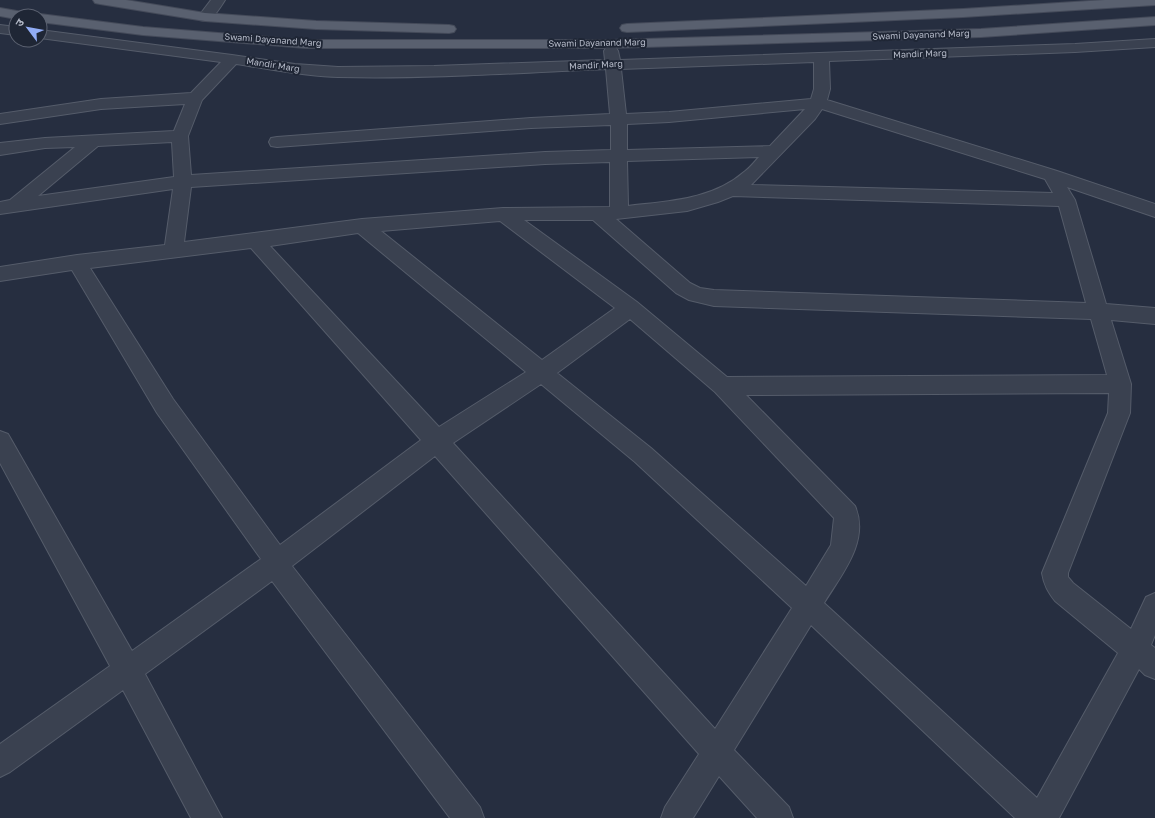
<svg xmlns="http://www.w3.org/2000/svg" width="1155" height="818" viewBox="0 0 1155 818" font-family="'Golos Text','Noto Sans Devanagari',sans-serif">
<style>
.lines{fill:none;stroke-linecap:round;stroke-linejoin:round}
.minor-casing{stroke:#555c6a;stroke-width:2}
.primary-casing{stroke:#444a59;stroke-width:2}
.minor{fill:#3a4150;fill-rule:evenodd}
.primary{fill:#59606f;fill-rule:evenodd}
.labels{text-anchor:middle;stroke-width:4;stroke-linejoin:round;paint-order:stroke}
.far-street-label{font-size:9px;fill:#b7bcca;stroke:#1f2635}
</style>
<rect width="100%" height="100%" fill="#262e40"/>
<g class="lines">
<g class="minor-casing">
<g id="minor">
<path d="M211,0H225C219,9 212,23 200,20L198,17Z"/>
<polygon points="0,25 16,27 16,35 0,33"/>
<path d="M40,30L232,55L295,64L338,67L434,66L605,60L604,51L606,48L611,47L616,48L618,51L620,60L1075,44L1155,39V47L1075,52L829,61L830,89L827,100L1057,171L1155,204V217L1067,187L1075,200L1106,304L1155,308V324L1111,320L1131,384L1130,413L1068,573V577L1073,583L1131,629L1146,597L1155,593V635L1151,645L1155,648V679L1145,675L1139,669L1059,818H1015L811,625L734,750L789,807L793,818H757L719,776L693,818H661L665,807L699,754L435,456L292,566L480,807L484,818H450L272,581L145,674L222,818H191L123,690L10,772L0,777V744L110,666L0,463V431L8,434L132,651L261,559L157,413L72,270L0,281V267L77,255L165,245L173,189L0,214V202L10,200L75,147L45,148L0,155V143L45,138L174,131L185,104L101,109L0,124V114L101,99L191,93L221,62L40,38ZM814,62V89L811,99L669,112L626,114L621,69ZM236,64C270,69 304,76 338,77C427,79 517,73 606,69L610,114L531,118L277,137L271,138L269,142L271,146L277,147L531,128L611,125V150L545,152L191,175L188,136L202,100ZM805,109L770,146L627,150V124L669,122ZM822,109L1045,179L1053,193L751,185L815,119ZM172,142L174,177L38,196L98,146ZM759,157C754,162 750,168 744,172C712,200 668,201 628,206L627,161ZM610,162V207L503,208L362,219L184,242L191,187L545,164ZM733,196L1059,206L1086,303L714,290L700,288L690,283L616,219L687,211L718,202ZM524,220H593L676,293L689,300L714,306L1091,319L1107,375L727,377L637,302ZM500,221L615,308L542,360L381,231ZM358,233L526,372L439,427L270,246ZM251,248L421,440L280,545L173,399L90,268ZM630,319L715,392L834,518L831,545L806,586L651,448L557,373ZM541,384L635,462L792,608L715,729L453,443ZM1109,393L1108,413L1042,573C1044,585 1048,592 1055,601L1118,653L1037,798L824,603C842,574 870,541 855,506L746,395Z"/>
</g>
</g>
<g class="primary-casing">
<g id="primary">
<polygon points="93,0 126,0 205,13 316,21 449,25 454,26 456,29 454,32 449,33 316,29 205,21 100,4 95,3"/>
<polygon points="1105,0 1155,0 1155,5 963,17 627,32 622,31 620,28 622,25 627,24 963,9"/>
<polygon points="0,8 28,13 30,16 16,16 16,19 0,16"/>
<polygon points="40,14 143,27 306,40 610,40 981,29 1155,17 1155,25 981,37 610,48 306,48 143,35 40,22 40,16 34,16"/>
</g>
</g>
<use href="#minor" class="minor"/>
<use href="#primary" class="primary"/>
</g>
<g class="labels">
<g class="far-street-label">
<text transform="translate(921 35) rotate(-2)" y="3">Swami Dayanand Marg</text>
<text transform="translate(273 40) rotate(4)" y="3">Swami Dayanand Marg</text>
<text transform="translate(597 43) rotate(-1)" y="3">Swami Dayanand Marg</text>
<text transform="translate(920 54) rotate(-2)" y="3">Mandir Marg</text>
<text transform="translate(273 65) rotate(9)" y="3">Mandir Marg</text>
<text transform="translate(596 65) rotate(-3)" y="3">Mandir Marg</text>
</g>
</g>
<g transform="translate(28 28) rotate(302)"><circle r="19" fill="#1f2635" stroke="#5c6271"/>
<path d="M0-3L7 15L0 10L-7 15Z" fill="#91acf5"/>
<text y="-6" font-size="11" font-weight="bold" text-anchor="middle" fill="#b7bcca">उ</text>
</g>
</svg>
